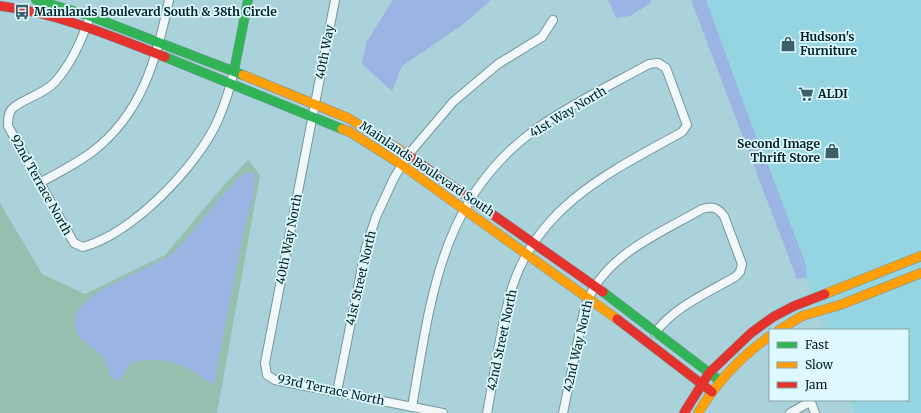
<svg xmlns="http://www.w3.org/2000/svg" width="921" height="413" viewBox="0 0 921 413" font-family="Merriweather,serif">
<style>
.built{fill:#95d5e2}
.green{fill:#95c0b0}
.water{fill:#9bb4e4}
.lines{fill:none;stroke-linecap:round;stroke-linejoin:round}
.stream{stroke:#9bb4e4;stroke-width:2.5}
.street-casing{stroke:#75969c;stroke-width:10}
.fast-casing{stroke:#75969c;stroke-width:10}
.slow-casing{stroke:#75969c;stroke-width:10}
.jam-casing{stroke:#75969c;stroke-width:10}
.street{stroke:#f2f8f9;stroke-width:8}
.fast{stroke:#30b455;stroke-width:9}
.slow{stroke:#ff9f0a;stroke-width:9}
.jam{stroke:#e5322d;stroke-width:9}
.labels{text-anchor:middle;stroke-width:3.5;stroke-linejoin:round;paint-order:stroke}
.poi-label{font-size:12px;font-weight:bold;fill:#022127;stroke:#ddf9ff;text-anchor:start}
.street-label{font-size:12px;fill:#022127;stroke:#ddf9ff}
</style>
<rect width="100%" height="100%" fill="#aad2da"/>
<g class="built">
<polygon points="706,0 921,0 921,251 812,294"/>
<polygon points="921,261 921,268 839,300 816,306 815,302"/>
<polygon points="921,278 921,413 855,413 850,400 908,400 908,330 825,330 819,315"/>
</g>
<polygon class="green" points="248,160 260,175 217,413 0,413 0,203 42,274 85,294 165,255 224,185"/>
<g class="water">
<polygon points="393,0 491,0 465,23 402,66 392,91 362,64 366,43"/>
<polygon points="608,0 651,0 651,3 630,16 616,18"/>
<polygon points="691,0 706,0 807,277 797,279"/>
<path d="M249,172L255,173L254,192L243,234L213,386C194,369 176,359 150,360C131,361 127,363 121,381L110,377C108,370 106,360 101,355C90,345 73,338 75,320C77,292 149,271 170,255C191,240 232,176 249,172Z"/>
</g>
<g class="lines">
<polyline class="stream" points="761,150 805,266 805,273"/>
<g class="street-casing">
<g id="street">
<polyline points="335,0 265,363 267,375 275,380 443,413"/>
<path d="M90,16C82,40 72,63 55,82C43,95 24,98 13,108C8,112 8,120 8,126L74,243L83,247C133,233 197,167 218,120C225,104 230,88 234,71"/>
<path d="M40,183C57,173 76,164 92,152C142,114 157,58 169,0"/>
<polyline points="337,392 366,247 376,217 394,178 408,155 453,102 498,64 542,37 553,20"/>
<polyline points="810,400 815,413"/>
<path d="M412,407C431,298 440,196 539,127C573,103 613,84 649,64L658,63L666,68L687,125L682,132C612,171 538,205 512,288C500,328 495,372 487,413"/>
<path d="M563,413L584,311C599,257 657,235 702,209C712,206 717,207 724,216L742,264L740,272L735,277C707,293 674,307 655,333"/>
<polyline points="790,413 810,402"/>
</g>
</g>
<g class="fast-casing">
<g id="fast">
<polyline points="36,0 90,16 243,75"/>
<polyline points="165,57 342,129"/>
<polyline points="234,71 248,0"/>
<polyline points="603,292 720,381"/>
</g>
</g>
<g class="slow-casing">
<g id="slow">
<polyline points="243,75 348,118 405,153"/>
<polyline points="342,129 350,132 402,165 617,319"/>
<polyline points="825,294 921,256"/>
<polyline points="779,330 802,316 840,305 921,273"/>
<path d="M698,413C717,382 740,357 770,336"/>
</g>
</g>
<g class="jam-casing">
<g id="jam">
<path d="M0,6C57,13 112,36 165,57"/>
<polyline points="405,153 603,292"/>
<polyline points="617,319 712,392"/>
<polyline points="684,413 709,373 751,333 773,317 794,306 825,294"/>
</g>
</g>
<use href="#street" class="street"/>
<use href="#fast" class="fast"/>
<use href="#slow" class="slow"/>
<use href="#jam" class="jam"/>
</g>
<defs>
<g id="bus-bare" transform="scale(1.2)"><path d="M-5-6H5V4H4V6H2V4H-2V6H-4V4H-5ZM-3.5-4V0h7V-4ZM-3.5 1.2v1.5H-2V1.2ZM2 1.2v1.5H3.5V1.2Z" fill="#3d5f66" stroke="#ddf9ff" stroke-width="2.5" paint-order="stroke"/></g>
<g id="shop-bare" transform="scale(1.2)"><path d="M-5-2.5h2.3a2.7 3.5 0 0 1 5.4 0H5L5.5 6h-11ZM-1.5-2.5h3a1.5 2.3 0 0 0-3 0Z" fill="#3d5f66" stroke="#ddf9ff" stroke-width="2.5" paint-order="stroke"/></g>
<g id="supermarket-bare" transform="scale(1.2)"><path d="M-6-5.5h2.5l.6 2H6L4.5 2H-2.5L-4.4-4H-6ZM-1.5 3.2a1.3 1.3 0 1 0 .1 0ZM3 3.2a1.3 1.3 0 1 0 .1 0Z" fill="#3d5f66" stroke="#ddf9ff" stroke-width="2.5" paint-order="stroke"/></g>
</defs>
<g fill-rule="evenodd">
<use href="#bus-bare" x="22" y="12"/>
<use href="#shop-bare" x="788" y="44"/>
<use href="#supermarket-bare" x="806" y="94"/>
<use href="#shop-bare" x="832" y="151"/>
</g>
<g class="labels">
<g class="poi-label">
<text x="34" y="16">Mainlands Boulevard South &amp; 38th Circle</text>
<text x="800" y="41">Hudson's<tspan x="800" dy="14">Furniture</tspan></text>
<text x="818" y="98">ALDI</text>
<text x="820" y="148" text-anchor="end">Second Image<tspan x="820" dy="14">Thrift Store</tspan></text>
</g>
<g class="street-label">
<text transform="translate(325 52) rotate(-79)" y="4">40th Way</text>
<text transform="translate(568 112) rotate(-31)" y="4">41st Way North</text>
<text transform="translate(427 169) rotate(34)" y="4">Mainlands Boulevard South</text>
<text transform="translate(41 185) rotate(61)" y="4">92nd Terrace North</text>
<text transform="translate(289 239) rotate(-79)" y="4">40th Way North</text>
<text transform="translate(361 278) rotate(-77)" y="4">41st Street North</text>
<text transform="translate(502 340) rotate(-78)" y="4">42nd Street North</text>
<text transform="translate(578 346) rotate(-77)" y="4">42nd Way North</text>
<text transform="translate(331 390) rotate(12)" y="4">93rd Terrace North</text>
</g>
</g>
<rect x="769" y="329" width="140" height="72" fill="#ddf9ff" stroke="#85a3a9"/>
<rect x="777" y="342" width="20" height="6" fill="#30b455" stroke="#85a3a9"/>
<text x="805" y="349" font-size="12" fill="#022127">Fast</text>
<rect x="777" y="362" width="20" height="6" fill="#ff9f0a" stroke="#85a3a9"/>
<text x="805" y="369" font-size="12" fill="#022127">Slow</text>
<rect x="777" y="382" width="20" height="6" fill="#e5322d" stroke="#85a3a9"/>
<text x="805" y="389" font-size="12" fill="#022127">Jam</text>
</svg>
